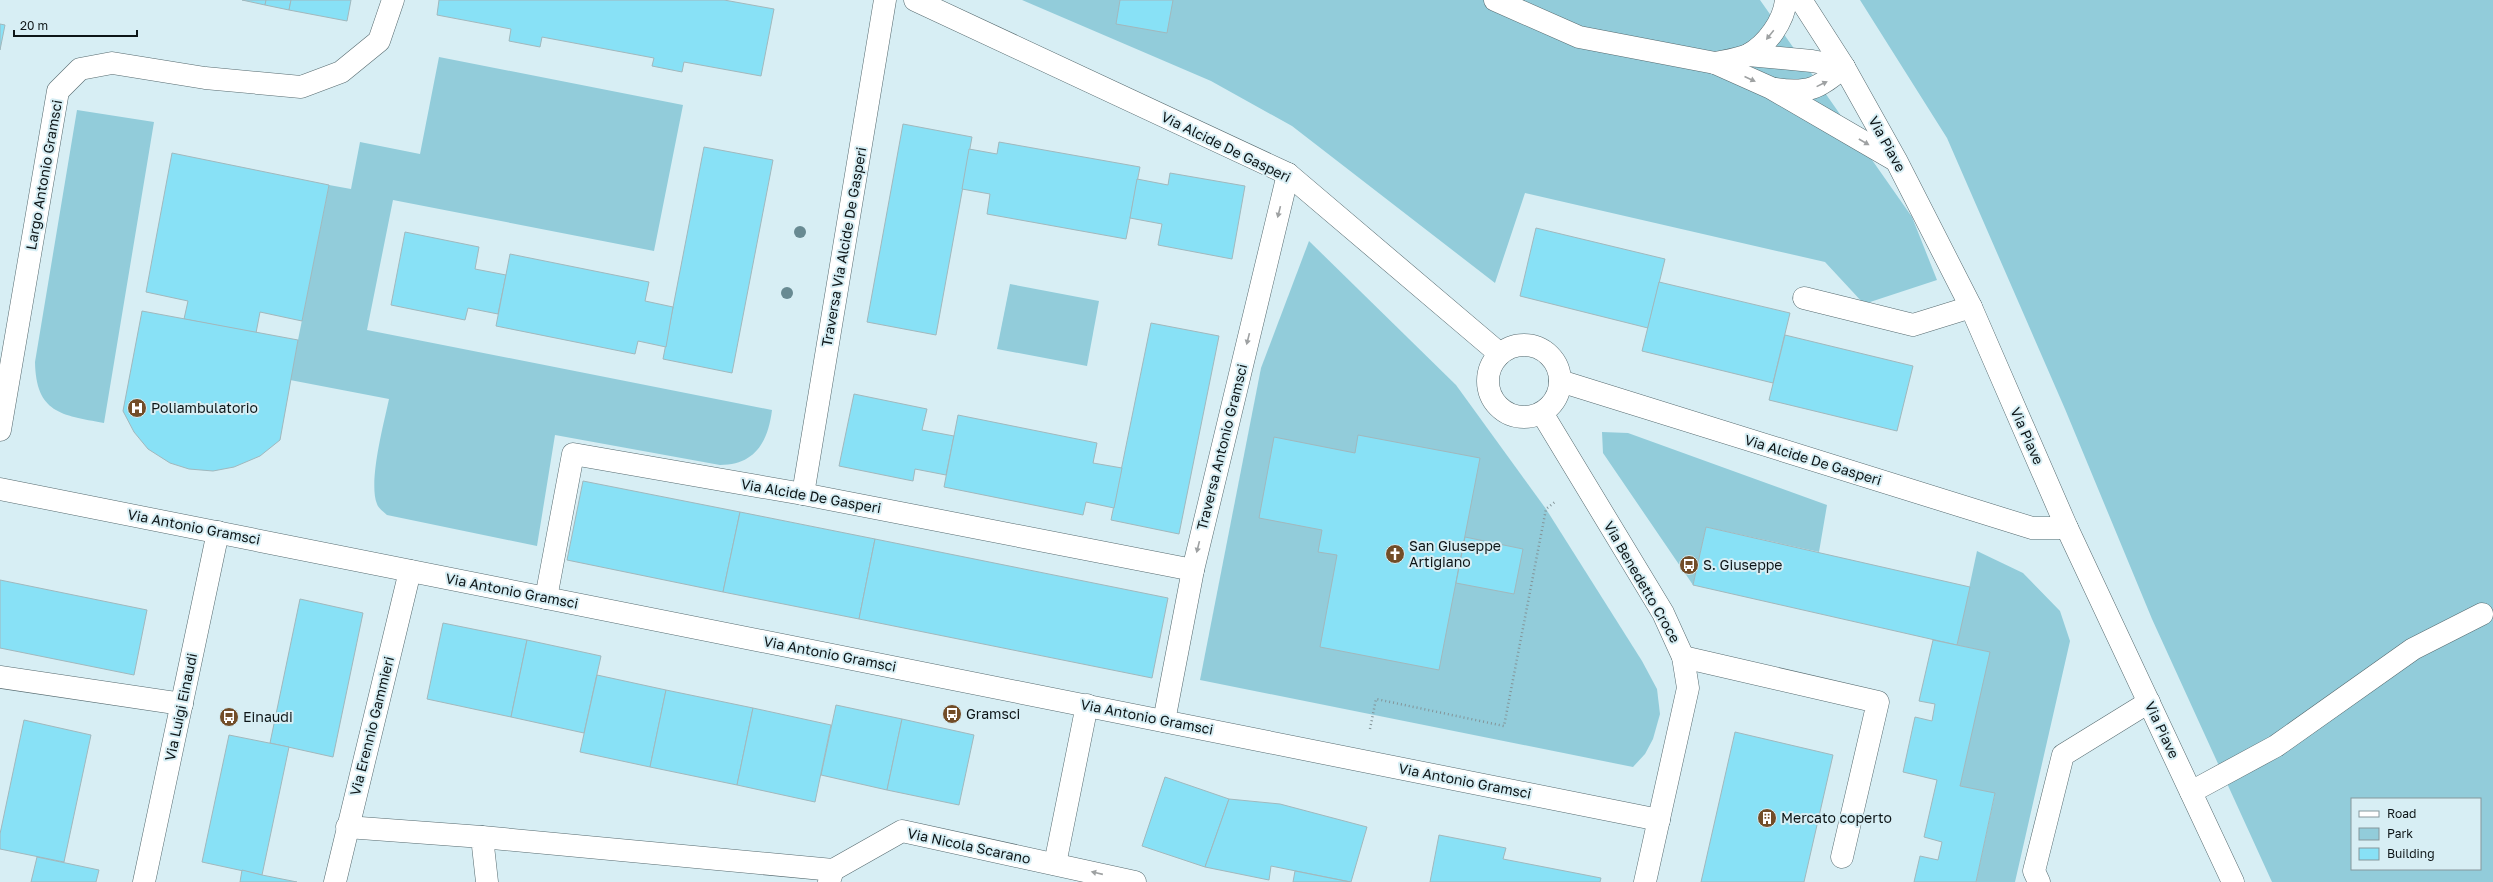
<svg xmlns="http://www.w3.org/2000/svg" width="2493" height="882" viewBox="0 0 2493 882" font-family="'Golos Text',sans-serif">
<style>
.green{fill:#92ccda;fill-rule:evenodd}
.building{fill:#88e1f6;stroke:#a1b8bd}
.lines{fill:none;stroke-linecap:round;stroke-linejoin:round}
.minor-casing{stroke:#566a6f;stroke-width:23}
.path{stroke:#839498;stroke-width:2.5;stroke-dasharray:1 3;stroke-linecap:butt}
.minor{stroke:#fff;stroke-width:22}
.tree{fill:#688a92}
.oneway{fill:#9ea1a2}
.labels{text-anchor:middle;stroke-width:4;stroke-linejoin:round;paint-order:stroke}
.street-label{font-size:14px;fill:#0d1517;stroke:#d7eef4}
.poi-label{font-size:14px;fill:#0d1517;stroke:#d7eef4;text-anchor:start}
</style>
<rect width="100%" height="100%" fill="#d7eef4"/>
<g class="green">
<polygon points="1022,0 1760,0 1912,217 1937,280 1864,304 1825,262 1525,193 1495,283 1292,126 1211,81"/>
<path d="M1860,0H2493V882H2272L2152,619L2065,409L1947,138ZM2352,799H2480V869H2352Z"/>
<path d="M439,57L683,105L654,251L393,200L367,330L772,410C768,442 755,465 720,465L555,435L537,546L387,515C384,512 378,508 377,504C368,482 384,423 389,399L290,380L329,185L351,189L360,142L420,154Z"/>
<path d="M77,110L154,122L104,423C61,415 36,413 35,362Z"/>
<polygon points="1309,241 1456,385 1546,509 1642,661 1657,689 1660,714 1653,739 1645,754 1633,767 1200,680 1261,368"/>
<polygon points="1010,284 1099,301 1087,366 997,349"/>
<polygon points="1602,432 1628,433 1827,505 1819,552 1706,527 1693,585 1603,453"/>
<polygon points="1977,551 2023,573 2060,611 2070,641 2015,882 1976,882 1995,794 1960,786 1989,652 1957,645"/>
</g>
<g class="building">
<polygon points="242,0 266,0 265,5"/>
<polygon points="266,0 291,0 289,10 265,5"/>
<polygon points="291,0 351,0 347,21 289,10"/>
<polygon points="439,0 724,0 774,9 761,76 684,62 682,72 652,66 654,58 542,37 540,47 509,41 511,29 437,15"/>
<polygon points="1120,0 1173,0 1167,33 1116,24"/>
<polygon points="0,24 5,25 0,50"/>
<polygon points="903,124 972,137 936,335 867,322"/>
<polygon points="999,142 1140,167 1126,239 987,214 990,194 962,189 969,149 997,154"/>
<polygon points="704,147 773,160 732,373 663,359"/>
<polygon points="172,153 329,185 302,321 260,312 256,333 184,319 188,301 146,292"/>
<polygon points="1170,173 1245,186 1232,259 1158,245 1162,224 1130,218 1137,179 1168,185"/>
<polygon points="1536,228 1665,259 1648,328 1520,296"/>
<polygon points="405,232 479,247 475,269 506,275 498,314 468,308 465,320 391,305"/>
<polygon points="510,254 649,282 645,301 673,307 666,347 638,341 635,354 496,326"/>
<polygon points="1659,282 1790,313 1773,383 1642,351"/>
<polygon points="142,311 298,340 280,440 260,456 234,467 213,471 189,469 170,463 148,449 134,432 123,411"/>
<polygon points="1151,323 1219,336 1179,534 1111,520"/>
<polygon points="1785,335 1913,366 1897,431 1769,400"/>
<polygon points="854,394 927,409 922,430 954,436 946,475 915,469 913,481 839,466"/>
<polygon points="958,415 1097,443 1093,463 1122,468 1114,508 1086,502 1083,515 944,487"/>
<polygon points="1358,435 1480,458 1439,670 1320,647 1337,555 1318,552 1322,530 1259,518 1274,437 1355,453"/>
<polygon points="583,481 740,512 723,592 567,560"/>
<polygon points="740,512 875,539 859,619 723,592"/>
<polygon points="1706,527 1970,587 1957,645 1693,585"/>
<polygon points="1465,537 1523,549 1514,594 1456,583"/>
<polygon points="875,539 1168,598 1152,678 859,619"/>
<polygon points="0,580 147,610 134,675 0,648"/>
<polygon points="300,599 363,613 333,757 270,743"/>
<polygon points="443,623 527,640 511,717 427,699"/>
<polygon points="527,640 601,656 584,733 511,717"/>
<polygon points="1933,640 1990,652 1960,786 1995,793 1976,882 1914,882 1920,856 1938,860 1942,842 1924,837 1937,780 1903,772 1915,717 1932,721 1935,704 1919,701"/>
<polygon points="597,675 666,690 650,767 580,752"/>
<polygon points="666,690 753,708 737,785 650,767"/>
<polygon points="836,705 902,719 887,790 821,775"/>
<polygon points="753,708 831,725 815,802 737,785"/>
<polygon points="902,719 974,735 959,805 887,790"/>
<polygon points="24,720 91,735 64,862 0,849 0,834"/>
<polygon points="1735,732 1833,755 1804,882 1701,882"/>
<polygon points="229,735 289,747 262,875 202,862"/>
<polygon points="1165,777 1229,799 1205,867 1142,846"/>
<polygon points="1229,799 1280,804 1367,827 1351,882 1271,866 1269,880 1205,867"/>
<polygon points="1439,835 1506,848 1503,859 1601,878 1600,882 1430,882"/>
<polygon points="37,857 99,870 96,882 31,882"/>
<polygon points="242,870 262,875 297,882 240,882"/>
<polygon points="1295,871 1350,882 1293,882"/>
</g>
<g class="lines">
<g class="minor-casing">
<g id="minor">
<polyline points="915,0 1288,174 1500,354"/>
<polyline points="1495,0 1579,37 1715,63 1771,88 1895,160"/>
<polyline points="1801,0 1844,67 1896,160 1971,307 2067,528 2233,882"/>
<polyline points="1748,55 1812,61 1844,67"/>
<path d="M1715,63C1725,61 1739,59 1748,55C1767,45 1784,21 1786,0"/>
<path d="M1775,89C1809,94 1819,88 1844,67"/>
<polyline points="1804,298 1913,325 1971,307"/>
<circle cx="1524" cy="381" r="36"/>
<polyline points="1560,381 2032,528 2067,528"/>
<polyline points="1542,413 1663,613 1683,657 1688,688 1645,882"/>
<polyline points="0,430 58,91 80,69 112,63 205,78 301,87 341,72 379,41 393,0"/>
<polyline points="0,489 1659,820"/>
<polyline points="803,494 885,0"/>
<polyline points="546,598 573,454 803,494 1193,570"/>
<polyline points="1683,657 1878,702 1842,857"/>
<polyline points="0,677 182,704"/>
<polyline points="1164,721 1193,570 1288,174"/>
<polyline points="2191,792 2276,746 2413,649 2482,614"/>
<polyline points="347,827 482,837 487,882"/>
<polyline points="482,837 833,870"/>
<polyline points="1055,864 1087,705"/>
<polyline points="144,882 218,532"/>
<polyline points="335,882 410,571"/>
<polyline points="829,882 833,870 902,831 1135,882"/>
<polyline points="2039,882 2034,871 2063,755 2149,702"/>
</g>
</g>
<polyline class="path" points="1370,729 1376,699 1504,726 1546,509 1556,501"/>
<use href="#minor" class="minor"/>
</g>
<g class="tree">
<circle cx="800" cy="232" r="6"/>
<circle cx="787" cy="293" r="6"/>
</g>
<defs><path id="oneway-solid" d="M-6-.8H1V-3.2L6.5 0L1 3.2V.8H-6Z"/></defs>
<g class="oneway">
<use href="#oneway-solid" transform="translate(1770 35) rotate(129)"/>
<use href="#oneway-solid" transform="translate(1750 79) rotate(24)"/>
<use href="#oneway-solid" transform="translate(1822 84) rotate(-26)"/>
<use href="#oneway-solid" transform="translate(1864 142) rotate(30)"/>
<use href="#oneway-solid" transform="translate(1279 212) rotate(104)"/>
<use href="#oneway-solid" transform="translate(1248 339) rotate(104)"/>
<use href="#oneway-solid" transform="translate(1198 547) rotate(104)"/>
<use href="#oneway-solid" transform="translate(1097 873) rotate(-167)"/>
</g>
<defs>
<g id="hospital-disc" transform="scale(1)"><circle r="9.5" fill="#724d28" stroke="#d7eef4"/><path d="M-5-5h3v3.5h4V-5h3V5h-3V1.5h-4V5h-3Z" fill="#fff"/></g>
<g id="church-disc" transform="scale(1)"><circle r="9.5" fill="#724d28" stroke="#d7eef4"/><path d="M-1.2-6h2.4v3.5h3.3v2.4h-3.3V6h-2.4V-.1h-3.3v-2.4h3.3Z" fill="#fff"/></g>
<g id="bus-disc" transform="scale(1)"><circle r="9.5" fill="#724d28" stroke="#d7eef4"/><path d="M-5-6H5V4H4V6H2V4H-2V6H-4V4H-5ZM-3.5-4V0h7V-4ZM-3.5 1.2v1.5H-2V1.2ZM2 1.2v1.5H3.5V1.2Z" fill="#fff"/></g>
<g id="building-disc" transform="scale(1)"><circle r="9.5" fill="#724d28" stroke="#d7eef4"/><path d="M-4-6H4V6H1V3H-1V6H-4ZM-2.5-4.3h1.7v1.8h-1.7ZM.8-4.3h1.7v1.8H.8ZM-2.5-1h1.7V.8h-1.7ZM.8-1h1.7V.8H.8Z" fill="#fff"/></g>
</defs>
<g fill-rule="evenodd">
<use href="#hospital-disc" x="137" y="408"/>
<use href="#church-disc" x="1395" y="554"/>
<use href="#bus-disc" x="1689" y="565"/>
<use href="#bus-disc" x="952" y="714"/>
<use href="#bus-disc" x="229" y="717"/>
<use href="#building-disc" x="1767" y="818"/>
</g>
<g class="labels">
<g class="street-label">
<text transform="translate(1887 144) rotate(61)" y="5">Via Piave</text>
<text transform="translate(1226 147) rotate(26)" y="5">Via Alcide De Gasperi</text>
<text transform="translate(44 175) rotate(-80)" y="5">Largo Antonio Gramsci</text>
<text transform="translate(844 247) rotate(-80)" y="5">Traversa Via Alcide De Gasperi</text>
<text transform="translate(2027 436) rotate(66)" y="5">Via Piave</text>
<text transform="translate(1222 447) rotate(-76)" y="5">Traversa Antonio Gramsci</text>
<text transform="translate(1813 460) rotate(17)" y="5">Via Alcide De Gasperi</text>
<text transform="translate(811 496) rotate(10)" y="5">Via Alcide De Gasperi</text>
<text transform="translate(194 527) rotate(11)" y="5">Via Antonio Gramsci</text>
<text transform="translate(1642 582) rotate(60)" y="5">Via Benedetto Croce</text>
<text transform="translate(512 591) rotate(11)" y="5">Via Antonio Gramsci</text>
<text transform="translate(830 654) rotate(11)" y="5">Via Antonio Gramsci</text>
<text transform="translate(181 707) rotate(-78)" y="5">Via Luigi Einaudi</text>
<text transform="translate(1147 717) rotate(11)" y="5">Via Antonio Gramsci</text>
<text transform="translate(372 726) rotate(-76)" y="5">Via Erennio Gammieri</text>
<text transform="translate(2162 730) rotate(65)" y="5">Via Piave</text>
<text transform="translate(1465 781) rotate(11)" y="5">Via Antonio Gramsci</text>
<text transform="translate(969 846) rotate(12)" y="5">Via Nicola Scarano</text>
</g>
<g class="poi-label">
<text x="151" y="413">Poliambulatorio</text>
<text x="1409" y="551">San Giuseppe<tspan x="1409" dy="16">Artigiano</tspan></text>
<text x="1703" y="570">S. Giuseppe</text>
<text x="966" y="719">Gramsci</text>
<text x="243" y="722">Einaudi</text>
<text x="1781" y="823">Mercato coperto</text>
</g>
</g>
<rect x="2351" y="798" width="130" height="72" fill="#d7eef4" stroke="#86979c"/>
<rect x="2359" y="811" width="20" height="6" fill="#ffffff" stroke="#86979c"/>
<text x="2387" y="818" font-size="12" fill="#0d1517">Road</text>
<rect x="2359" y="828" width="20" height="12" fill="#92ccda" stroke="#86979c"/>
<text x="2387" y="838" font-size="12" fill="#0d1517">Park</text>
<rect x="2359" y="848" width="20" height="12" fill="#88e1f6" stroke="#86979c"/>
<text x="2387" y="858" font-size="12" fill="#0d1517">Building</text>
<path d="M14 30v6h123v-6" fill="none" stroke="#0d1517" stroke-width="2"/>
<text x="20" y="30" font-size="12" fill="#0d1517" stroke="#d7eef4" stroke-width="3" paint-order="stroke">20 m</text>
</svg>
